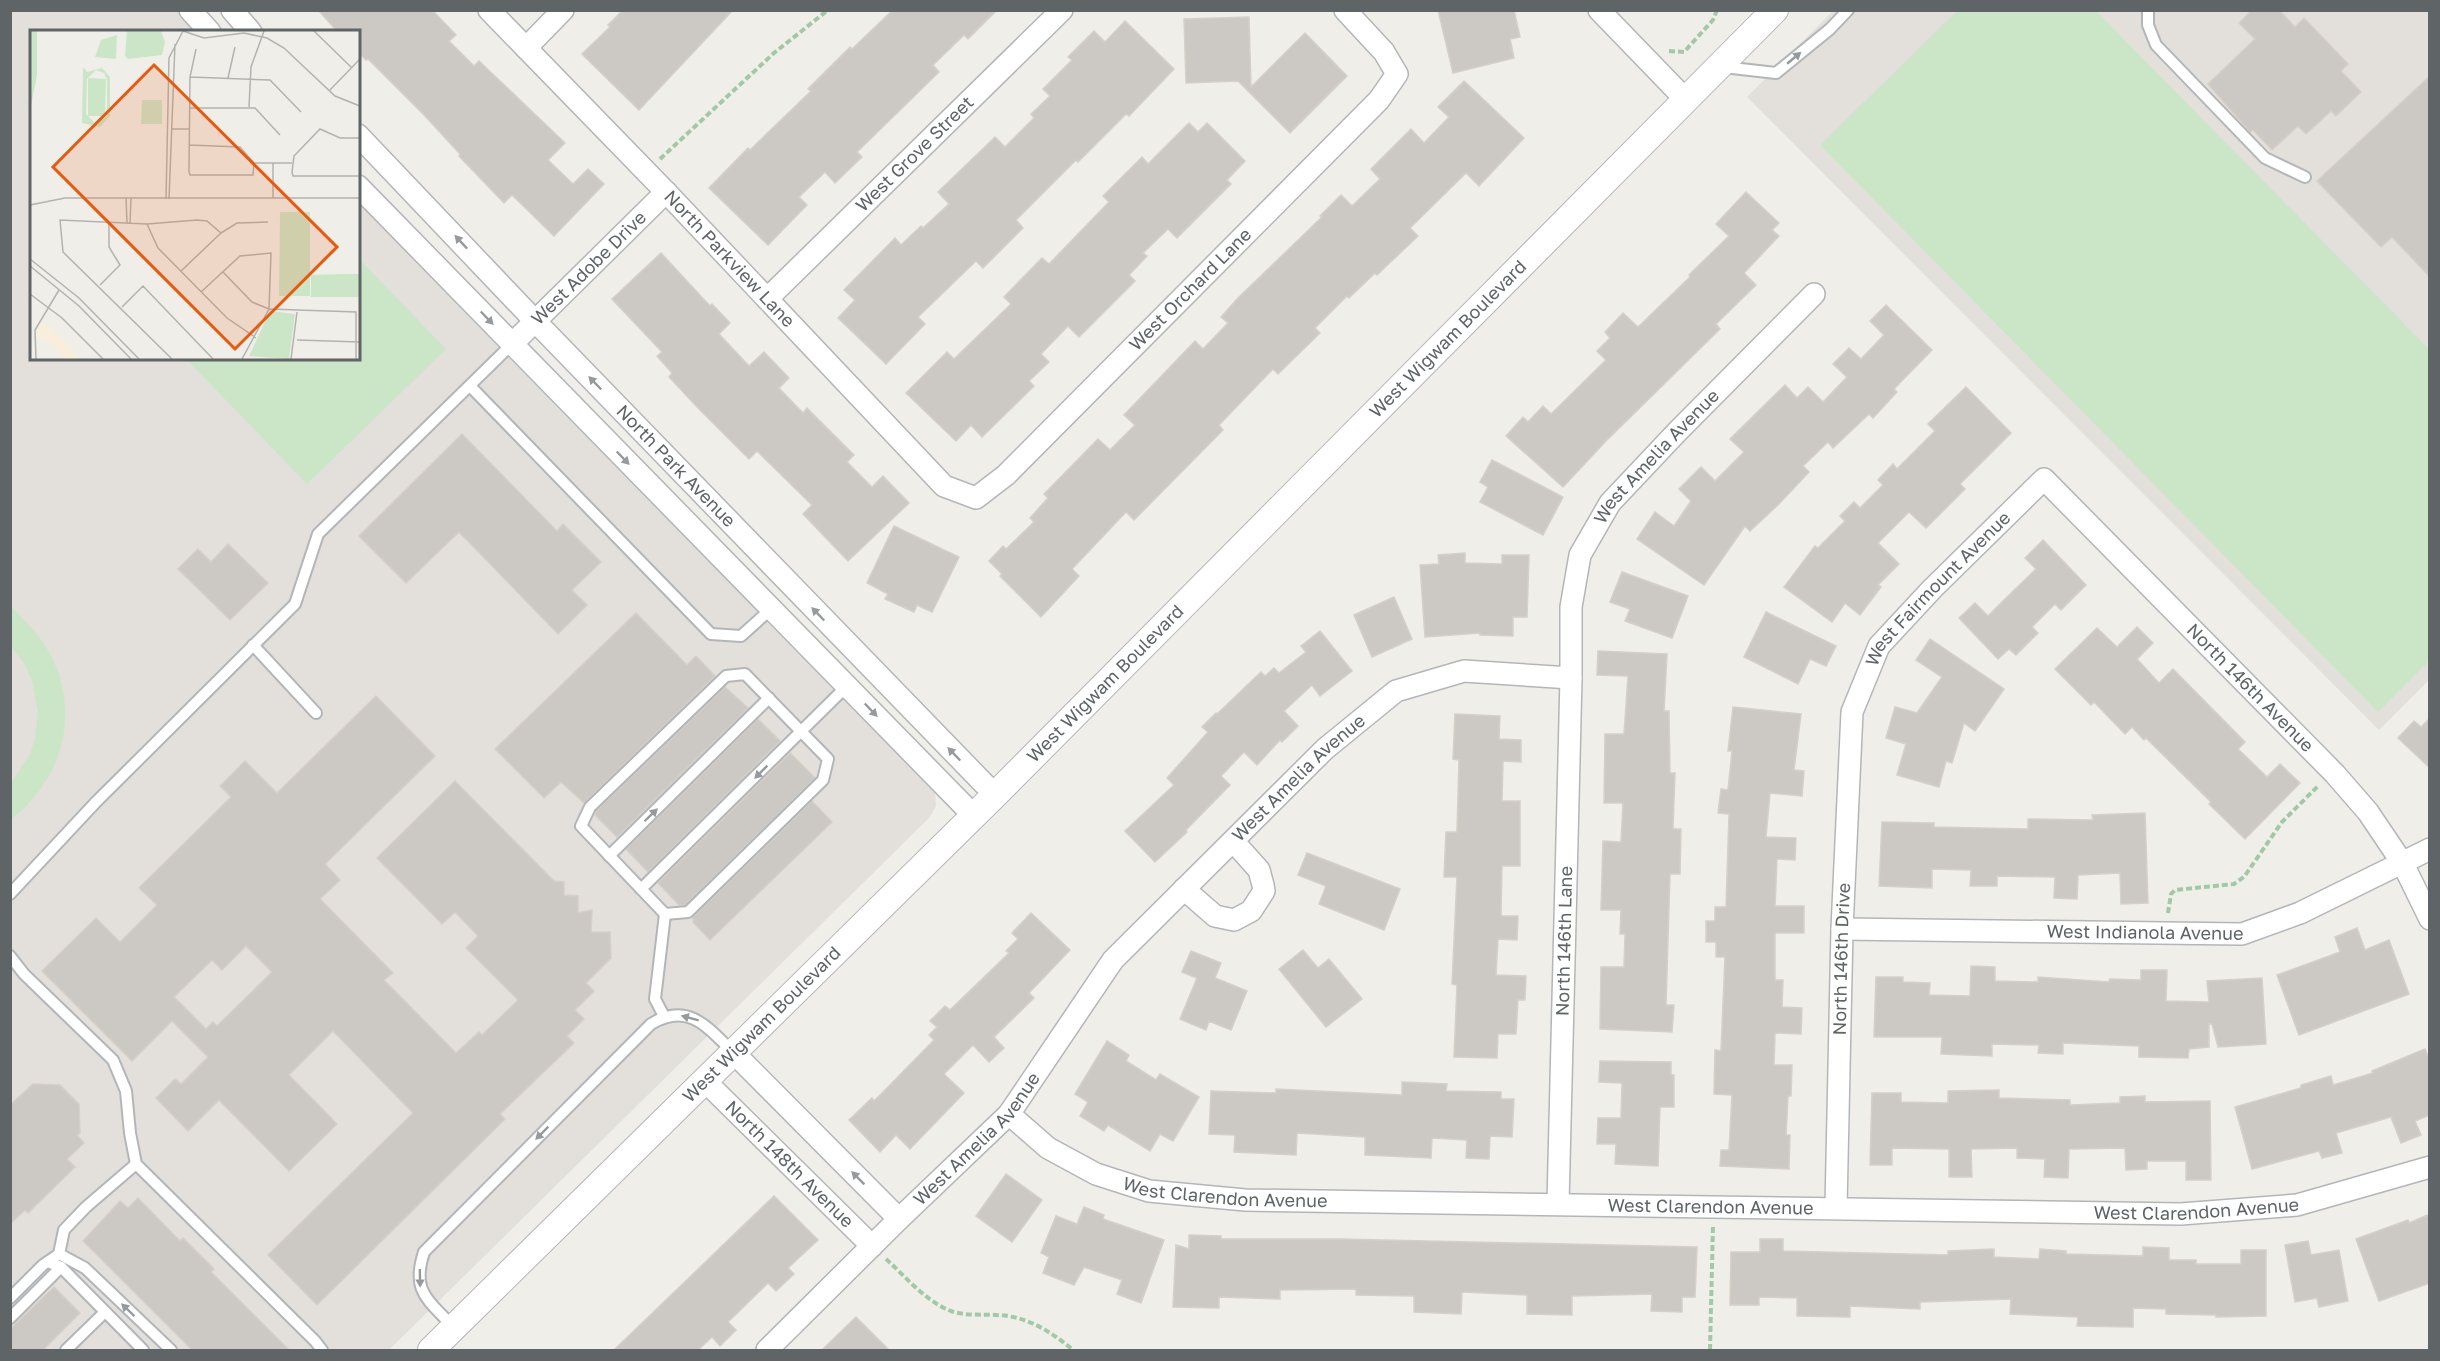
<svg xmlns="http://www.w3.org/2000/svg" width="2440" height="1361" viewBox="0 0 2440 1361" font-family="'Golos Text',sans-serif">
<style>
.education{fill:#e3dfda}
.green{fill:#cbe6c7}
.building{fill:#ccc9c5;stroke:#d5cfc7;stroke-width:1.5;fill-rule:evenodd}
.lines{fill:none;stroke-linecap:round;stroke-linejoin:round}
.service-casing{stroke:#b3b6b9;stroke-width:14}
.minor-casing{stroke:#b3b6b9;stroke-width:24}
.tertiary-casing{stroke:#b3b6b9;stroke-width:28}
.path{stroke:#a2c9a7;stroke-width:4;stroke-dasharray:6 3;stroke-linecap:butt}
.service{stroke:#fff;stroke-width:10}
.minor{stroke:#fff;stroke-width:21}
.tertiary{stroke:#fff;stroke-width:26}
.oneway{fill:#979a9c}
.labels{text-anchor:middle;stroke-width:6;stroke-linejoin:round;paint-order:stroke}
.street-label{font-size:18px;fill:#5f6467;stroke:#fff}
.inset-road{fill:none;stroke:#b2b3b0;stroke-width:1.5}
.view{fill:#e8590c;fill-opacity:0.15;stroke:#e8590c;stroke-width:3}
.inset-edge{fill:none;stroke:#5f6467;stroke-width:3}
</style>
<rect width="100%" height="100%" fill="#f0eee8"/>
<g class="education">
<polygon points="10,11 180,11 201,31 32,32 32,358 358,358 359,195 935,793 936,806 929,818 389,1350 11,1350"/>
<polygon points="1833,11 2429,11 2429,680 2379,730 1747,97"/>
</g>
<g class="green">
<polygon points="1957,11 2096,11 2429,349 2429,661 2378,712 1820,145"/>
<polygon points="359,259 446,349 307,484 186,359 358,358"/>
<path d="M11,606C26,622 41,636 51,656C81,713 62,781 11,819V783L30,754L35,738L38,713L32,680L24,663L11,646Z"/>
</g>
<g class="building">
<polygon points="318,10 432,10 456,35 449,41 474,66 479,61 565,143 548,160 573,184 588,169 604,184 554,236 512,195 504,203 459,156 460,154 425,116 368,59 366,60 358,52 358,32 338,32"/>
<polygon points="623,10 733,10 639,110 582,54 610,27 608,25"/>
<polygon points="893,10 997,10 968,39 964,35 933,65 939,72 857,152 862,157 835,183 825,172 799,197 807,205 768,245 709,188 748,148 750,150 811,91 808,89 850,47 852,49"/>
<polygon points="1438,10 1514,10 1520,37 1510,39 1514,58 1453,73"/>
<polygon points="2252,10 2279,10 2295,27 2304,18 2348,64 2341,71 2361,92 2336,116 2331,111 2306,134 2298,126 2272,150 2253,130 2250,132 2208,84 2255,39 2239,23"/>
<polygon points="1249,17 1251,87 1305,33 1347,76 1290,133 1238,81 1186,83 1184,19"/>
<polygon points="1125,21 1174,69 1129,116 1126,114 1078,162 1076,160 1016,220 1023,228 983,268 976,261 918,317 925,324 886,364 838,318 855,300 844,290 895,238 901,245 921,226 923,228 949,204 938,192 995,137 1005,147 1034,118 1031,114 1050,96 1043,89 1072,60 1068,57 1094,31 1105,42"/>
<polygon points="2430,76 2430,277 2392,237 2381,247 2317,181"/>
<polygon points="1464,81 1524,138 1479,186 1466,173 1410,228 1418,236 1377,275 1375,273 1349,298 1347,296 1315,328 1320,333 1278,374 1273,369 1219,425 1223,430 1134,520 1126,512 1072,569 1079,576 1041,617 1000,576 1002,574 989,561 1003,546 1006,549 1034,522 1030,518 1048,498 1044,494 1098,439 1110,450 1135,425 1124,415 1195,341 1203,349 1228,323 1221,317 1238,298 1322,217 1320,216 1341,195 1352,206 1380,179 1371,169 1411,129 1424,143 1449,117 1438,107"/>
<polygon points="1189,123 1198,132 1207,123 1245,161 1227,180 1231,184 1177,238 1168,229 1143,253 1147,256 1129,275 1135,281 1079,337 1068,326 1041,354 1049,362 1029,381 1034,386 982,437 971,425 956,441 906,393 947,352 954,359 1011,304 1004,297 1042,258 1049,264 1109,202 1103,196 1142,157 1148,164"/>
<polygon points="1746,192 1779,223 1772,230 1779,236 1744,273 1756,285 1716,324 1720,329 1606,441 1563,487 1506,436 1523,417 1528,422 1543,406 1551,414 1606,360 1597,351 1610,338 1605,332 1623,313 1638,327 1690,277 1689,275 1729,236 1716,224"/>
<polygon points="661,253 710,306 712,304 730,323 719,334 749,366 764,352 789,378 779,388 803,413 807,408 854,455 847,462 872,487 883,476 909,503 848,561 803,514 812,505 757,451 749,459 698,408 669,377 672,373 657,356 662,352 612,299"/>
<polygon points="1886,305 1932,350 1894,389 1897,392 1873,418 1869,414 1833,448 1828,442 1803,466 1809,472 1778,505 1750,531 1745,526 1704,585 1637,539 1655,512 1674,526 1691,501 1679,489 1701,467 1715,481 1744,452 1730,439 1785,385 1797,398 1808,387 1823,402 1847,377 1833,364 1849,348 1861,359 1884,335 1870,321"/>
<polygon points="1966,387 2011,433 1960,484 1965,489 1926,528 1909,512 1878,543 1899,564 1878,585 1881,587 1860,615 1845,603 1832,622 1784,587 1815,546 1818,548 1845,521 1840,516 1854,502 1860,508 1883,485 1878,480 1893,464 1897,469 1935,431 1928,424"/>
<polygon points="462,434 557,531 563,524 601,562 572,590 587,605 558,634 459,532 406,583 359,536"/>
<polygon points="1492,460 1563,497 1543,535 1480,502 1488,487 1480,482"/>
<polygon points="894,526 959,557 932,612 917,605 914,612 885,599 888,594 867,583"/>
<polygon points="2043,540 2086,585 2061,610 2055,604 2032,627 2038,633 2016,655 2009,649 1998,659 1959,618 1975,603 1988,616 2005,599 2036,569 2025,558"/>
<polygon points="228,544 268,583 230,620 178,569 198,549 211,562"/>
<polygon points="1465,553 1465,563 1502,564 1502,555 1529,555 1527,617 1513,617 1513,636 1480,635 1480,633 1425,637 1420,565 1439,564 1438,555"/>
<polygon points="1622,572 1688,596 1672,638 1625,621 1630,609 1610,602"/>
<polygon points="1394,597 1412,639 1372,657 1354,615"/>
<polygon points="1766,612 1836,646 1826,666 1810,659 1798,684 1744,657"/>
<polygon points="636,613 687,665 696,656 715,676 584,803 561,782 544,798 495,749"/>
<polygon points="2137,627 2153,643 2137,659 2159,683 2173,669 2245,742 2238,749 2267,777 2280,764 2300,783 2245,839 2209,804 2211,802 2146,738 2144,740 2132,727 2125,734 2094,702 2091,705 2055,669 2097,628 2117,647"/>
<polygon points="1320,631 1352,671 1320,696 1312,685 1284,711 1298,726 1282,742 1280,740 1257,765 1244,752 1221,776 1230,785 1186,830 1187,832 1155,862 1125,831 1174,785 1167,778 1208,732 1202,727 1216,713 1217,714 1261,672 1265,676 1274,668 1279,673 1306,652 1301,646"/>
<polygon points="1930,639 2004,689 1975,731 1964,723 1952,763 1946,761 1939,787 1897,775 1906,744 1886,738 1895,707 1917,713 1942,677 1916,660"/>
<polygon points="1598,651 1667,654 1664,711 1669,711 1670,773 1675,773 1673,829 1681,829 1680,874 1670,874 1666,1005 1674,1005 1672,1032 1600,1029 1601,967 1624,967 1625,934 1620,934 1621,910 1601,910 1603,841 1621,842 1623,803 1604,803 1605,734 1624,734 1628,676 1597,675"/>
<polygon points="725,687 748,708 617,837 595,815 596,811"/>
<path d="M376,696L435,756L325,864L340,880L320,899L393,973L384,980L456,1053L479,1032L482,1035L518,1000L466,948L478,936L455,912L442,924L377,858L455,781L554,881L564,882V895L578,896V913L592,910L591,932H610L611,958L586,983L594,991L575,1010L584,1019L567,1036L574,1043L500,1114L505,1119L317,1305L268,1255L413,1113L333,1031L289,1075L337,1124L289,1171L219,1100L188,1131L156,1098L175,1079L181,1084L208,1057L172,1021L132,1061L42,971L96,918L120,942L157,905L139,888L231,797L220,786L245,761L277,793ZM246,946L272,972L217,1026L213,1022L206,1029L174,997L212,960L222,970Z"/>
<polygon points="1733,707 1801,714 1794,770 1804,771 1802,796 1770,793 1766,837 1796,838 1795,860 1777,859 1775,906 1804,906 1804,933 1775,933 1775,980 1783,980 1782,1007 1802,1008 1801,1034 1775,1033 1774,1065 1792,1065 1791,1096 1788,1096 1786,1135 1790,1135 1789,1169 1720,1166 1721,1150 1729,1150 1732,1095 1714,1094 1715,1050 1721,1051 1725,957 1716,957 1716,942 1706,942 1706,921 1715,921 1715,907 1726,907 1729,814 1718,813 1721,789 1728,790 1732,751 1728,751"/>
<polygon points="1455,714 1500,716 1499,739 1521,740 1521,762 1503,761 1502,801 1520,801 1520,866 1502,866 1501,916 1518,916 1517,940 1498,939 1496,975 1526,976 1525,1000 1518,1000 1516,1034 1498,1034 1497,1058 1454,1057 1457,985 1452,984 1457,877 1444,877 1446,832 1457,832 1459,760 1453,759"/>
<polygon points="2430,718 2430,768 2398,738 2414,721 2421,727"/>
<polygon points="758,719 780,741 648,872 626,849"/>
<polygon points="790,753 815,778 685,905 679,905 658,883"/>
<polygon points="812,801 832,822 710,940 693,922 694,920 692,918"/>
<polygon points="2145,813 2148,903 2121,904 2120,873 2078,875 2077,899 2054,898 2055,877 1997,876 1997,886 1970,886 1971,870 1932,869 1932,888 1879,886 1882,822 1934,823 1934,827 2028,829 2028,819 2093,820 2092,815"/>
<polygon points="1307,853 1400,889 1384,930 1319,904 1326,886 1298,875"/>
<polygon points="1031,913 1070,950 1029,993 1034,998 994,1037 1004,1048 989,1062 973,1045 944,1074 964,1093 910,1149 896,1135 880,1152 849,1120 872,1098 874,1101 884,1091 934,1040 929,1035 937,1027 930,1021 945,1006 950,1010 1009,953 1006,951 1018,939 1012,933"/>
<polygon points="2357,928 2365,950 2389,940 2409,994 2299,1035 2277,975 2340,952 2335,937"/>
<polygon points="1303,950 1318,968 1329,959 1362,999 1326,1027 1279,969"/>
<polygon points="1191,951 1221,963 1215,978 1247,991 1231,1030 1209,1021 1206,1030 1180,1019 1197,978 1182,972"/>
<polygon points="1971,966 1995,967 1995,981 2038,982 2038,977 2109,982 2110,979 2141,980 2141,970 2167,970 2166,1001 2209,1002 2207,981 2262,978 2266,1044 2218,1047 2212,1024 2209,1024 2209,1047 2189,1049 2188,1058 2139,1057 2139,1046 2063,1043 2063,1054 2038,1053 2039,1045 1992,1044 1992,1056 1941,1054 1942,1037 1874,1037 1876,977 1903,977 1903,982 1930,983 1929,995 1970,996"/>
<polygon points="1107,1041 1129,1055 1126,1061 1156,1080 1160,1074 1199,1097 1173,1141 1160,1134 1150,1151 1108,1125 1104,1131 1080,1116 1088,1102 1075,1094"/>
<polygon points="2425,1049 2430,1061 2430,1115 2415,1121 2421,1135 2401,1143 2391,1117 2336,1133 2342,1153 2322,1158 2319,1151 2252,1169 2235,1107 2301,1088 2301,1085 2331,1076 2333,1085 2373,1073 2372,1071"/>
<polygon points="1600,1061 1671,1062 1671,1075 1674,1075 1674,1107 1660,1107 1658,1166 1615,1164 1616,1144 1597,1144 1598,1118 1621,1118 1622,1083 1599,1082"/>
<polygon points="1402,1082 1447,1084 1446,1091 1501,1092 1501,1099 1514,1099 1512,1137 1490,1136 1489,1159 1466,1158 1467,1140 1432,1138 1431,1158 1365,1155 1365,1137 1297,1133 1296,1155 1234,1152 1235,1135 1209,1134 1211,1091 1276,1093 1276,1089 1402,1095"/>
<polygon points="33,1084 60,1085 79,1104 80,1133 77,1135 84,1143 67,1159 75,1167 28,1213 25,1210 10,1224 10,1105"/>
<polygon points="1999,1090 1999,1098 2070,1100 2070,1105 2120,1103 2120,1097 2145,1096 2145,1102 2210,1101 2211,1180 2186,1180 2186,1161 2147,1161 2147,1169 2126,1170 2125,1148 2069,1149 2068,1178 2044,1177 2045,1159 2017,1158 2017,1148 1971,1149 1972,1177 1949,1177 1949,1149 1892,1148 1892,1165 1870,1165 1872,1093 1901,1093 1901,1102 1948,1103 1948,1091"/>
<polygon points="1006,1174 1042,1200 1012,1242 976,1216"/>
<polygon points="774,1196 818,1240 788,1268 794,1274 776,1291 768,1283 728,1322 736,1330 720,1346 712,1337 698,1350 614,1350"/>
<polygon points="138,1198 180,1241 183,1238 214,1269 211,1272 289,1350 192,1350 83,1241 120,1201 128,1208"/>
<polygon points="1084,1207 1104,1215 1103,1219 1164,1240 1141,1303 1117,1294 1122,1280 1084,1267 1074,1285 1043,1273 1049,1257 1041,1253 1056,1216 1077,1224"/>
<polygon points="2430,1214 2430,1283 2379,1301 2356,1239 2408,1220 2409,1223"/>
<polygon points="1189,1235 1221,1236 1221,1239 1340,1239 1697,1247 1695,1297 1682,1297 1682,1312 1651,1311 1652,1294 1572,1296 1572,1315 1527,1314 1527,1295 1462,1292 1461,1314 1414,1312 1414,1296 1356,1295 1356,1289 1280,1290 1280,1299 1219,1297 1219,1308 1173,1307 1176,1245 1189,1249"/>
<polygon points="1760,1239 1783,1239 1783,1251 1948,1255 1948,1251 1994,1249 1994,1257 2039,1259 2040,1249 2066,1251 2066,1254 2143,1256 2143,1247 2169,1248 2169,1260 2196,1260 2196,1264 2241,1264 2241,1250 2266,1250 2266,1316 2216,1317 2216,1315 2166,1314 2166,1309 2133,1308 2133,1327 2077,1326 2078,1317 2010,1314 2011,1299 1920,1302 1920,1309 1850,1306 1850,1317 1797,1316 1797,1298 1759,1297 1759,1305 1730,1305 1731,1252 1760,1252"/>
<polygon points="2308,1241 2311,1255 2339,1250 2348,1301 2319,1307 2317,1298 2295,1302 2285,1245"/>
<polygon points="54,1287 80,1313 43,1350 10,1350 10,1329"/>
<polygon points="856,1317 889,1350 822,1350"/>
</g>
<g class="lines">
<g class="service-casing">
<g id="service">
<polyline points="2148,10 2148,25 2156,45 2265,158 2305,177"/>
<polyline points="1723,67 1776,73 1830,29 1848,10"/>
<polyline points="471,387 711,634 741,636 771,609"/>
<polyline points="253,645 316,713"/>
<polygon points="745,674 828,759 823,780 688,912 665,914 581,826 590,807 726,676"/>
<polyline points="609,856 769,698"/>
<polyline points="641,889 847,686"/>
<polyline points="10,894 96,802 295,604 318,534 512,344"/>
<polyline points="10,956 24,974 113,1060 126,1091 130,1133 136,1164 315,1341 322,1350"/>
<polyline points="664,1016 655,999 665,914"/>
<polyline points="59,1254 64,1230 86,1207 136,1164"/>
<polyline points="48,1262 61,1267 143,1350"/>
<polyline points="10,1298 43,1265 59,1254 85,1268 171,1350"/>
<polyline points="10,1318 61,1267"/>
<path d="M453,1327C428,1299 411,1292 424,1252L651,1024C689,1001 708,1028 734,1053"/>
<polyline points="66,1350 105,1312"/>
</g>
</g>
<g class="minor-casing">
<g id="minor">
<polyline points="190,10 210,32"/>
<polyline points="232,10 251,32"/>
<path id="s1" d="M489,10L666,192L944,486L976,498L1006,475L1379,100L1397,74L1384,52L1345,10"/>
<polyline points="1599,10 1686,100"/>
<polyline points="526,48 563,10"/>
<path id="s2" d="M358,135L535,321L995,795"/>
<polyline points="358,186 974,816"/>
<path id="s3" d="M767,299L1062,10"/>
<path id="s4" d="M512,344L666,192"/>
<polyline points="1184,889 1215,916 1234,920 1251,911 1264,891 1263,885 1259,870 1233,841"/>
<path id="s5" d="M1842,929L2242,934L2300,913L2430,849"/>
<polyline points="734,1053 899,1219"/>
<path id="s6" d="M706,1082L872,1246"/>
<path id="s7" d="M1009,1114L1048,1148L1096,1174L1149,1191L1245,1200L2181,1214L2297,1205L2430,1167"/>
<path id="s8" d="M1558,1203L1571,678"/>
<path id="s9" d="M1836,1207L1842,929L1852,712L1879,646L1932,589L2044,479L2335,774L2368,812L2403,864L2430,919"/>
<path id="s10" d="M767,1350L899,1219L1009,1114L1113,960L1325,749L1396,691L1464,671L1571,678V607L1580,555L1610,503L1676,433L1814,294"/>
</g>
</g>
<g class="tertiary-casing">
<g id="tertiary">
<path id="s11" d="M431,1350L995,795L1775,10"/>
</g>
</g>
<g class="path">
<polyline points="1669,51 1684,52 1713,20 1717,10"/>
<polyline points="660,159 774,53 828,10"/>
<polyline points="2168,913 2171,894 2175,890 2234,884 2244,877 2282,822 2319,785"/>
<path d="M886,1259C906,1277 928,1304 954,1312C968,1316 982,1314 996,1315C1027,1316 1050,1331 1073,1350"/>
<polyline points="1710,1350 1713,1225"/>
</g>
<use href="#service" class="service"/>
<use href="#minor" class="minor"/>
<use href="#tertiary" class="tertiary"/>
</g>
<defs><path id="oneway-solid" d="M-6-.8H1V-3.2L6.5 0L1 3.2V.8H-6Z" transform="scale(1.5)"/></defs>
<g class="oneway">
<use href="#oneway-solid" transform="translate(1794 58) rotate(-40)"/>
<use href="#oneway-solid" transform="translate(461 242) rotate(-133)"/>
<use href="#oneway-solid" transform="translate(487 318) rotate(46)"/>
<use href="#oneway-solid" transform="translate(595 383) rotate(-134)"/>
<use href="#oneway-solid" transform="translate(623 458) rotate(46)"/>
<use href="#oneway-solid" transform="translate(818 614) rotate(-134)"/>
<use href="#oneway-solid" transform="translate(871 710) rotate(46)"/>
<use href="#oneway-solid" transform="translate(954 754) rotate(-134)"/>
<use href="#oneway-solid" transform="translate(761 772) rotate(135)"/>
<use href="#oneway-solid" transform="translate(651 815) rotate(-44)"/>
<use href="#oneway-solid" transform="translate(690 1018) rotate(-165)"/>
<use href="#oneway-solid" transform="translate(542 1133) rotate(135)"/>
<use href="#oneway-solid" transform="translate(858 1178) rotate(-135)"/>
<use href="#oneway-solid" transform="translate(420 1278) rotate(89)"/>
<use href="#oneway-solid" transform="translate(128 1310) rotate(-136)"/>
</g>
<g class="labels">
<g class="street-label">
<text dy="6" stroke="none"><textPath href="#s3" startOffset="207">West Grove Street</textPath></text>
<text dy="6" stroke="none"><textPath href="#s1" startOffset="346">North Parkview Lane</textPath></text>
<text dy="6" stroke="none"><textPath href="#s4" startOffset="108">West Adobe Drive</textPath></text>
<text dy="6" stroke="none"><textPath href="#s1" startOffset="992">West Orchard Lane</textPath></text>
<text dy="6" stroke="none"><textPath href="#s11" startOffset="1434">West Wigwam Boulevard</textPath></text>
<text dy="6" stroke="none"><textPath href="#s10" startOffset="1342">West Amelia Avenue</textPath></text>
<text dy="6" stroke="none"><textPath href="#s2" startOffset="459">North Park Avenue</textPath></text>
<text dy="6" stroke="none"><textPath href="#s9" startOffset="648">West Fairmount Avenue</textPath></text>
<text dy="6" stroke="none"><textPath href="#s11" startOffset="948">West Wigwam Boulevard</textPath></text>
<text dy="6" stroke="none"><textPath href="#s9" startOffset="1095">North 146th Avenue</textPath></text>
<text dy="6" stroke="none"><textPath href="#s10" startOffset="784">West Amelia Avenue</textPath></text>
<text dy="6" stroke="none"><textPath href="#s5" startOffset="303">West Indianola Avenue</textPath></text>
<text dy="6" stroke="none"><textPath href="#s8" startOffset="262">North 146th Lane</textPath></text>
<text dy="6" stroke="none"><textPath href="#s9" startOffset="248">North 146th Drive</textPath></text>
<text dy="6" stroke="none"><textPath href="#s11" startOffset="464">West Wigwam Boulevard</textPath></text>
<text dy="6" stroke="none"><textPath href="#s10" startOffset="298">West Amelia Avenue</textPath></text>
<text dy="6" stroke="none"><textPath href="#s6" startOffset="117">North 148th Avenue</textPath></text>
<text dy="6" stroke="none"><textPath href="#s7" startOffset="238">West Clarendon Avenue</textPath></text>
<text dy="6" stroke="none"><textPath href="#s7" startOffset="724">West Clarendon Avenue</textPath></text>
<text dy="6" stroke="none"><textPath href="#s7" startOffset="1210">West Clarendon Avenue</textPath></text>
</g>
</g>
<g transform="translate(30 30)">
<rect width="330" height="330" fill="#f0eee8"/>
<path d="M0,1H7V45L0,81ZM97,1H131L135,12L132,25L98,29L95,26ZM87,5L86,29L65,27L71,10ZM53,37L57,42L72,38L80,47V86L70,97L52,93ZM66,40L74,43L77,50V86L66,94L56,84L57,49ZM58,48L76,49L75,86H58ZM112,70H132V94H111ZM250,182H280V266H249ZM314,244H330V267H281V245ZM240,281L265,284L259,329L219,326Z" fill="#cbe6c7" fill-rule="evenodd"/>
<path d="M12,291L33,309L51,329H36L16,308L23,329L15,309L5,308Z" fill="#f9eedb"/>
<path class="inset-road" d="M153,1L174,8L214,3L237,8L254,18L305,66L330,76M284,1L322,38M160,47L240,50L271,82M198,48L205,17M299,61L330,29M219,77L221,37L234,1M160,78H225L250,105M141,99H160M330,108H310L290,99L264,126L262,142L263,146H330M159,115L210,117L224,133L223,145H160L159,142L160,47L166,19M224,133H262M96,168L97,193M243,168V133M136,169L139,28L153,1M139,169L145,14M0,175L35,168H330M100,193L101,168M117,194L128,218L197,288L226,308M0,229L49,268L109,329M0,236L49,276L101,329M151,241L191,203M193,242L222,272L239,279L326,282V329M70,255L90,235L79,217V193M171,262L210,226L241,223L239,279L212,329M0,264L32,288L73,329M92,277L113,256L183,329M267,310L330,312M6,329L5,300L29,260M142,329L33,222L30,190L117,194L167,190L177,191L191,203L207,193L238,192M261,329L267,282"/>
<path class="view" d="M124,35L307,217L205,319L23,137Z"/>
<rect width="330" height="330" class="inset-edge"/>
</g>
<rect width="2440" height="1361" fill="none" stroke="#5f6467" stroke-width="24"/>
</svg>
